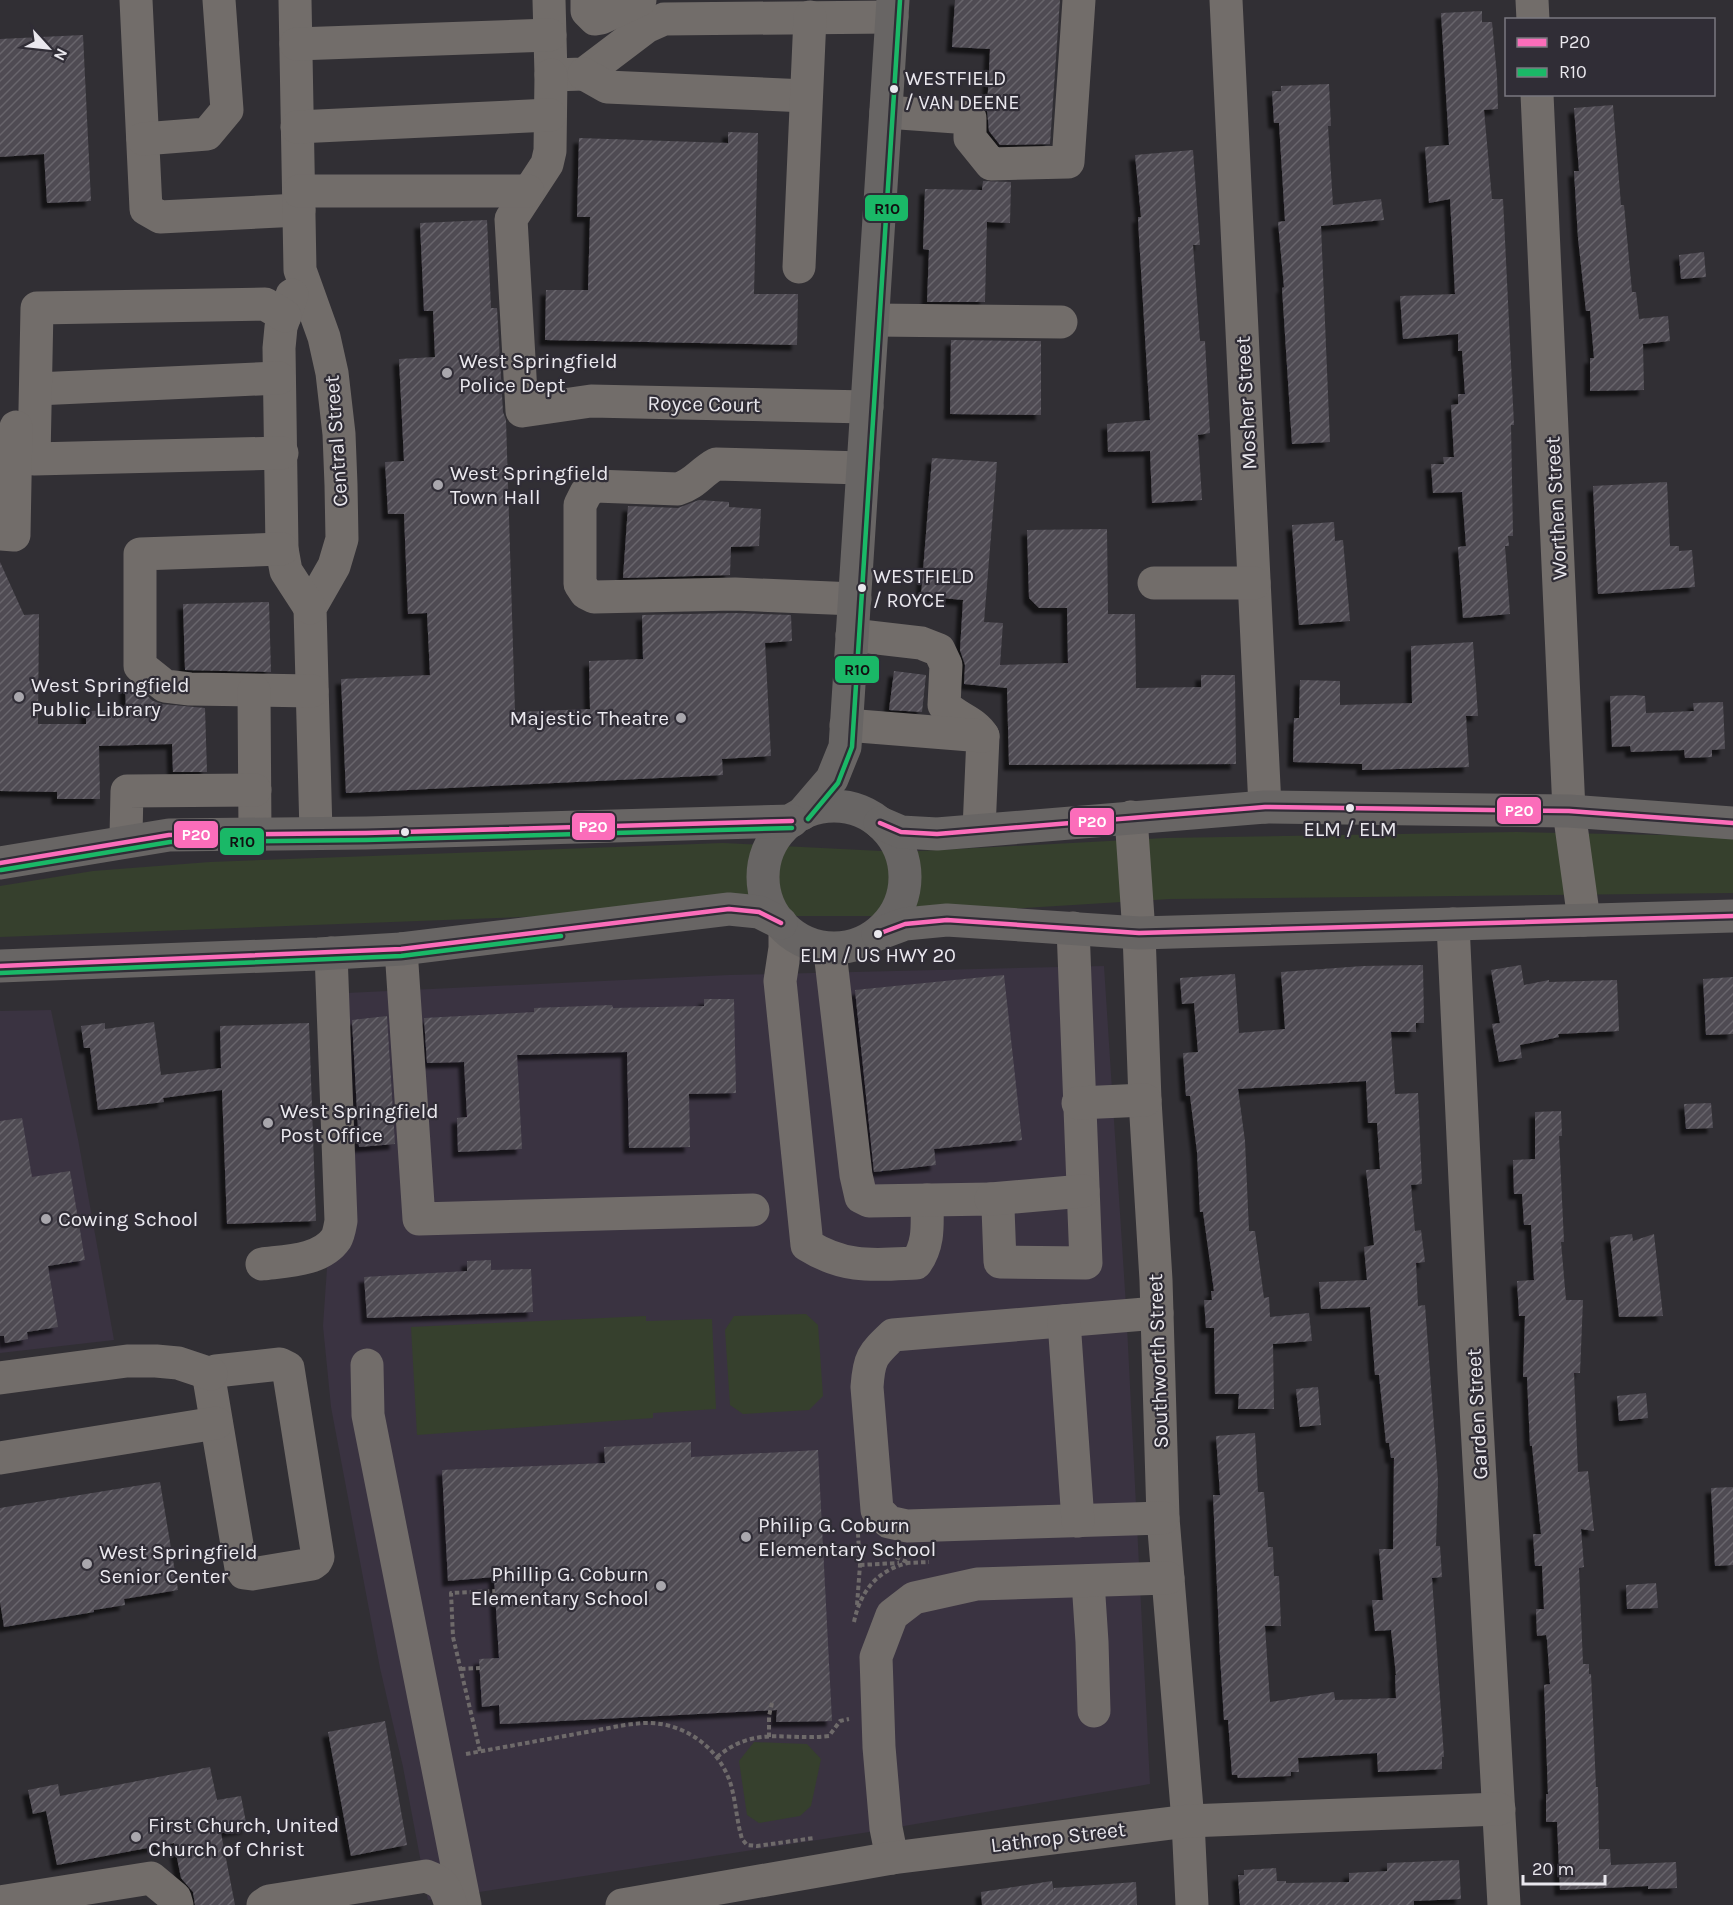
<svg xmlns="http://www.w3.org/2000/svg" width="1733" height="1905" viewBox="0 0 1733 1905" font-family="Karla,sans-serif">
<style>
.built{fill:#3a3341}
.park{fill:#36402d}
.building{fill:url(#building-hatch);filter:url(#shadow)}
.lines{fill:none;stroke-linecap:round;stroke-linejoin:round}
.path{stroke:#6e6a6a;stroke-width:4;stroke-dasharray:4.5 3;stroke-linecap:butt}
.minor{stroke:#726d6a;stroke-width:33}
.major{stroke:#686564;stroke-width:33}
.bus-1-casing{stroke:#302d36;stroke-width:9}
.bus-2-casing{stroke:#302d36;stroke-width:9}
.bus-1{stroke:#fb6dba;stroke-width:4.5}
.bus-2{stroke:#1ab867;stroke-width:4.5}
.bus-dot{fill:#eae8ee;stroke:#302d36;stroke-width:2}
.poi-dot{fill:#a9a7ad;stroke:#302d36;stroke-width:2}
.labels{text-anchor:middle;stroke-width:4.5;stroke-linejoin:round;paint-order:stroke}
.bus-label{font-size:20px;fill:#eae8ee;stroke:#302d36;text-anchor:start}
.poi-label{font-size:21px;fill:#eae8ee;stroke:#302d36;text-anchor:start}
.street-label{font-size:21px;fill:#eae8ee;stroke:#302d36}
.line-badge{stroke:#302d36;stroke-width:2}
.badge-label{font-size:16px;text-anchor:middle;font-weight:bold;fill:#fff}
.pale-badge-label{font-size:16px;text-anchor:middle;font-weight:bold;fill:#111}
</style>
<defs>
<pattern id="building-hatch" width="6" height="6" patternUnits="userSpaceOnUse" patternTransform="scale(1.5)"><rect width="6" height="6" fill="#4f4b53"/><path d="M-1 1l2-2M0 6l6-6M5 7l2-2" fill="none" stroke="#68656c"/></pattern>
<filter id="shadow"><feDropShadow dx="-5.5" dy="5.5" stdDeviation="1.5" flood-color="#0009"/></filter>
</defs>
<rect width="100%" height="100%" fill="#312f34"/>
<g class="built">
<polygon points="1104,966 1126,1306 1150,1784 869,1832 428,1900 403,1767 380,1668 331,1407 323,1326 346,993 729,975"/>
<polygon points="51,1010 78,1139 114,1340 0,1353 0,1011"/>
</g>
<g class="park">
<polygon points="1517,832 1713,836 1733,839 1733,893 1170,899 894,916 548,916 0,937 0,886 93,871 210,862 723,843 901,852 1165,838"/>
<polygon points="806,1314 818,1325 823,1396 809,1410 743,1414 730,1405 725,1330 734,1316"/>
<polygon points="646,1316 646,1321 712,1319 716,1409 653,1413 653,1418 417,1435 411,1327"/>
<polygon points="754,1742 807,1744 821,1759 811,1806 800,1816 759,1823 747,1815 739,1761"/>
</g>
<g class="building">
<polygon points="955,0 1060,0 1050,144 1000,145 989,131 987,110 990,49 952,47"/>
<polygon points="1482,11 1482,22 1492,22 1497,76 1498,109 1484,110 1492,199 1503,199 1514,425 1511,425 1513,536 1508,536 1509,546 1505,546 1510,614 1463,618 1458,547 1466,546 1462,492 1433,493 1431,464 1444,464 1443,457 1454,457 1451,405 1458,404 1458,394 1465,394 1462,351 1458,351 1458,334 1403,339 1400,296 1455,294 1450,199 1429,203 1425,147 1449,145 1441,13"/>
<polygon points="83,35 91,201 47,203 44,154 0,157 0,39"/>
<polygon points="1329,84 1331,126 1328,126 1333,205 1381,199 1384,220 1321,226 1330,442 1292,444 1282,288 1284,287 1278,222 1285,221 1279,123 1274,123 1272,91 1281,91 1281,86"/>
<polygon points="1613,105 1621,205 1624,205 1632,292 1636,292 1639,319 1668,316 1670,341 1643,344 1644,390 1590,391 1590,358 1594,358 1590,311 1586,311 1578,238 1574,171 1579,171 1574,108"/>
<polygon points="728,132 758,133 754,294 798,294 797,345 545,340 546,290 588,290 590,217 577,217 579,138 728,143"/>
<polygon points="1193,150 1200,245 1193,245 1200,341 1205,341 1210,433 1198,435 1202,500 1152,503 1150,451 1108,452 1107,424 1150,420 1139,237 1138,217 1141,217 1135,155"/>
<polygon points="983,181 1011,182 1010,223 987,222 985,302 927,302 929,250 923,249 925,189 982,190"/>
<polygon points="487,220 491,308 497,308 503,412 506,420 515,712 590,709 589,661 643,659 642,615 735,613 791,615 792,641 765,643 771,756 722,759 723,775 346,793 341,679 430,675 427,613 408,614 404,514 388,514 385,462 404,461 399,359 435,357 433,311 424,311 420,223"/>
<polygon points="1704,252 1706,277 1681,279 1679,255"/>
<polygon points="951,340 1041,341 1041,415 950,414"/>
<polygon points="932,458 997,462 984,622 1003,623 1000,665 1068,663 1067,608 1039,608 1029,598 1027,530 1107,529 1108,614 1135,614 1136,688 1201,687 1201,675 1235,675 1236,764 1009,765 1007,688 964,684 965,665 960,650 963,600 921,596"/>
<polygon points="1667,482 1670,546 1679,546 1679,551 1692,550 1695,587 1598,594 1593,486"/>
<polygon points="699,500 729,502 729,507 761,509 759,546 731,547 730,575 623,578 628,506 678,508"/>
<polygon points="1334,522 1335,541 1343,540 1350,621 1299,625 1292,525"/>
<polygon points="0,562 24,615 39,614 38,724 86,724 86,711 126,710 125,684 133,684 153,701 162,704 205,708 207,772 173,772 172,744 99,746 100,799 57,799 57,792 0,791"/>
<polygon points="269,602 271,672 185,670 183,604"/>
<polygon points="1473,642 1478,716 1466,716 1469,767 1362,770 1362,764 1293,762 1294,718 1299,718 1300,680 1340,681 1340,705 1412,703 1411,646"/>
<polygon points="894,671 926,675 922,712 889,710"/>
<polygon points="1635,695 1645,696 1646,713 1694,711 1693,703 1723,702 1725,749 1712,750 1712,757 1685,758 1684,750 1631,752 1630,746 1612,747 1610,696"/>
<polygon points="1423,965 1424,1023 1416,1023 1416,1032 1391,1032 1395,1094 1418,1093 1422,1184 1411,1185 1415,1231 1421,1230 1425,1262 1416,1263 1418,1306 1425,1305 1438,1481 1436,1546 1440,1546 1442,1577 1432,1578 1444,1757 1442,1757 1442,1769 1378,1772 1377,1753 1298,1758 1299,1772 1291,1772 1291,1776 1238,1778 1237,1775 1232,1775 1228,1720 1224,1720 1220,1656 1213,1495 1220,1495 1216,1436 1255,1433 1258,1492 1264,1492 1268,1547 1273,1547 1274,1576 1279,1576 1281,1626 1265,1626 1270,1702 1334,1692 1335,1700 1396,1698 1395,1675 1396,1675 1391,1630 1375,1631 1372,1600 1383,1600 1379,1549 1393,1549 1394,1458 1391,1458 1389,1443 1386,1443 1379,1375 1375,1375 1370,1307 1321,1309 1319,1282 1367,1280 1364,1247 1374,1245 1366,1170 1380,1169 1377,1123 1368,1123 1366,1081 1238,1089 1245,1141 1249,1231 1255,1231 1264,1298 1269,1297 1270,1317 1309,1313 1312,1341 1273,1344 1274,1409 1238,1409 1239,1394 1215,1394 1214,1328 1206,1328 1204,1300 1212,1300 1211,1291 1214,1291 1203,1212 1200,1212 1197,1152 1190,1096 1186,1096 1183,1053 1198,1052 1194,1003 1182,1004 1180,978 1235,974 1239,1033 1285,1029 1281,972 1363,966"/>
<polygon points="1521,965 1524,985 1549,980 1549,982 1617,980 1619,1031 1558,1034 1559,1037 1520,1045 1522,1058 1499,1062 1492,1024 1500,1023 1491,970"/>
<polygon points="1004,975 1022,1140 934,1149 936,1165 874,1172 855,990"/>
<polygon points="1733,977 1733,1034 1706,1035 1703,979"/>
<polygon points="704,999 734,999 736,1093 689,1094 690,1147 629,1148 627,1052 517,1055 522,1149 458,1152 457,1118 467,1117 464,1062 427,1063 424,1018 534,1012 534,1008 612,1005 613,1008 704,1006"/>
<polygon points="387,1016 395,1144 359,1147 352,1020"/>
<polygon points="154,1022 161,1075 221,1068 220,1026 309,1023 316,1221 227,1224 222,1090 163,1098 164,1102 98,1110 90,1048 84,1048 81,1026 105,1023 105,1029"/>
<polygon points="1711,1103 1713,1128 1686,1129 1684,1104"/>
<polygon points="1561,1111 1562,1136 1559,1136 1564,1242 1561,1242 1566,1300 1583,1300 1580,1373 1574,1373 1578,1472 1588,1471 1594,1531 1581,1529 1584,1567 1579,1568 1583,1664 1589,1664 1589,1674 1591,1674 1596,1787 1598,1787 1599,1849 1610,1849 1611,1865 1676,1862 1677,1888 1648,1889 1648,1886 1560,1890 1557,1822 1546,1822 1546,1794 1548,1794 1544,1685 1550,1684 1547,1640 1546,1635 1537,1636 1536,1609 1544,1609 1542,1566 1535,1566 1533,1534 1541,1534 1532,1446 1530,1446 1527,1377 1523,1377 1525,1316 1519,1316 1517,1281 1534,1280 1531,1225 1524,1225 1522,1194 1514,1194 1513,1160 1535,1159 1535,1112"/>
<polygon points="22,1118 32,1177 70,1171 85,1260 48,1266 58,1327 27,1332 28,1339 5,1343 4,1336 0,1336 0,1121"/>
<polygon points="1632,1234 1633,1241 1654,1234 1663,1316 1619,1317 1610,1237"/>
<polygon points="491,1260 491,1270 531,1269 533,1312 367,1318 364,1277 467,1271 467,1261"/>
<polygon points="1318,1387 1321,1425 1300,1427 1296,1389"/>
<polygon points="1646,1393 1648,1418 1619,1421 1617,1396"/>
<polygon points="691,1442 691,1457 818,1450 832,1721 776,1722 777,1710 500,1724 499,1705 482,1707 479,1659 499,1658 494,1577 448,1581 442,1470 605,1463 604,1447"/>
<polygon points="160,1482 178,1590 124,1599 125,1605 94,1610 94,1612 4,1627 0,1602 0,1508"/>
<polygon points="1733,1487 1733,1565 1715,1566 1711,1488"/>
<polygon points="1656,1583 1658,1608 1627,1609 1626,1585"/>
<polygon points="385,1721 407,1845 351,1856 328,1732"/>
<polygon points="210,1767 217,1800 241,1796 247,1828 221,1833 235,1905 195,1905 193,1892 181,1878 174,1843 57,1865 46,1811 33,1814 28,1790 58,1784 60,1796"/>
<polygon points="1459,1860 1461,1899 1414,1901 1414,1905 1240,1905 1238,1875 1244,1875 1244,1870 1276,1868 1277,1881 1286,1881 1286,1883 1349,1882 1349,1873 1387,1871 1387,1863"/>
<polygon points="1052,1881 1054,1892 1054,1888 1136,1882 1137,1905 982,1905 981,1892"/>
</g>
<g class="lines">
<g class="path">
<polyline points="889,1554 907,1562"/>
<polyline points="906,1563 929,1562"/>
<polyline points="860,1565 899,1563"/>
<polyline points="857,1605 860,1565 858,1534"/>
<path d="M854,1622C860,1592 877,1570 908,1563"/>
<polyline points="461,1669 480,1668"/>
<polyline points="769,1737 769,1716 772,1703"/>
<polyline points="480,1751 453,1637 451,1593 495,1591"/>
<path d="M466,1754L625,1725C633,1724 640,1723 648,1723C687,1723 723,1751 732,1789C736,1805 737,1822 742,1839L747,1845L757,1846L814,1838"/>
<path d="M717,1757C755,1725 785,1741 829,1736L840,1721L849,1719"/>
</g>
<g class="minor">
<polyline points="136,0 146,209 160,217 299,210"/>
<polyline points="295,0 300,270 324,337 332,373 339,434 341,485 342,539 334,566 310,608 316,833"/>
<polyline points="549,0 551,75 584,74 646,27 664,19 892,17"/>
<polyline points="587,0 587,11 595,19 601,18 640,0"/>
<polyline points="1226,0 1265,807"/>
<polyline points="1532,0 1533,20"/>
<polyline points="296,44 550,35"/>
<polyline points="584,74 607,87 806,96"/>
<polyline points="551,75 550,151 547,164 511,219 522,411 591,401 867,407"/>
<polyline points="1537,94 1569,811 1584,920"/>
<polyline points="886,112 970,118 970,138 991,164 1068,162 1079,0"/>
<polyline points="297,127 550,115"/>
<polyline points="143,139 207,134 227,110 219,0"/>
<polyline points="299,191 528,191"/>
<polyline points="799,267 810,17"/>
<polyline points="292,295 281,327 279,348 282,549 286,571 310,608"/>
<polyline points="873,320 1061,322"/>
<polyline points="36,389 279,378"/>
<polyline points="282,453 34,459 37,308 265,304 285,316"/>
<polyline points="0,534 14,535 16,427"/>
<polyline points="282,549 140,554 140,666 165,686 190,689 312,691"/>
<polyline points="1154,583 1254,583"/>
<path d="M855,599L735,594L594,597L586,593L580,584V505L586,493L595,486L678,489C695,484 701,472 716,464L863,468"/>
<path d="M852,635L921,643L939,650L946,665L944,705C956,718 974,721 983,736L979,830"/>
<polyline points="254,691 255,834"/>
<polyline points="846,725 983,736"/>
<polyline points="1131,817 1139,933 1145,1100 1156,1280 1163,1518 1188,1821 1192,1905"/>
<polyline points="126,836 127,791 255,790"/>
<polyline points="1453,924 1474,1372 1504,1905"/>
<path d="M785,929V948L780,981L807,1245C845,1269 874,1265 916,1263C930,1243 927,1223 927,1200"/>
<polyline points="401,949 419,1219 753,1210"/>
<polyline points="835,949 831,961 832,969 856,1175 861,1197 869,1201 991,1199 998,1208 1000,1262 1086,1263 1073,928"/>
<polyline points="1078,1103 1145,1100"/>
<polyline points="991,1199 1083,1191"/>
<path d="M262,1264C285,1261 321,1261 336,1239C339,1234 340,1226 341,1221L331,953"/>
<path d="M1157,1313L893,1335C872,1355 869,1358 867,1387L877,1510L889,1522L907,1526L1163,1518"/>
<polyline points="1064,1321 1078,1521"/>
<polygon points="280,1364 288,1368 318,1557 316,1561 312,1564 252,1574 244,1573 241,1568 209,1378 216,1371"/>
<polyline points="367,1365 368,1415 465,1905"/>
<polyline points="0,1378 127,1361 156,1361 178,1363 211,1374"/>
<polyline points="0,1458 216,1423"/>
<polyline points="1088,1581 1092,1642 1094,1711"/>
<polyline points="892,1858 886,1828 879,1747 876,1657 892,1615 914,1598 977,1584 1168,1578"/>
<polyline points="0,1902 151,1878 175,1898 177,1905"/>
<path d="M263,1905L269,1901L426,1876C445,1883 445,1887 451,1905"/>
<polyline points="622,1905 892,1858 1188,1821 1499,1809"/>
</g>
<g class="major">
<circle cx="834" cy="877" r="71"/>
<polyline points="802,814 832,779 845,747 893,0"/>
<polyline points="880,823 901,832 937,834 1265,807 1569,811 1733,823"/>
<polyline points="0,863 169,835 366,833 792,821"/>
<polyline points="878,934 905,924 947,920 1139,933 1733,916"/>
<polyline points="0,966 318,954 401,949 729,909 759,912 781,923"/>
</g>
<g class="bus-1-casing">
<g id="bus-1">
<polyline points="880,823 901,832 937,834 1265,807 1569,811 1733,823"/>
<polyline points="0,863 169,835 366,833 792,821"/>
<polyline points="878,934 905,924 947,920 1139,933 1733,916"/>
<polyline points="0,966 401,949 729,909 759,912 781,923"/>
</g>
</g>
<g class="bus-2-casing">
<g id="bus-2">
<polyline points="808,819 838,783 852,747 900,0"/>
<polyline points="1,870 170,842 366,840 792,828"/>
<polyline points="0,973 401,956 561,936"/>
</g>
</g>
<use href="#bus-1" class="bus-1"/>
<use href="#bus-2" class="bus-2"/>
</g>
<g class="bus-dot">
<circle cx="894" cy="89" r="5"/>
<circle cx="862" cy="588" r="5"/>
<circle cx="1350" cy="808" r="5"/>
<circle cx="405" cy="832" r="5"/>
<circle cx="878" cy="934" r="5"/>
</g>
<g class="poi-dot">
<circle cx="447" cy="373" r="6"/>
<circle cx="438" cy="485" r="6"/>
<circle cx="19" cy="697" r="6"/>
<circle cx="681" cy="718" r="6"/>
<circle cx="268" cy="1123" r="6"/>
<circle cx="46" cy="1219" r="6"/>
<circle cx="746" cy="1537" r="6"/>
<circle cx="87" cy="1564" r="6"/>
<circle cx="661" cy="1586" r="6"/>
<circle cx="136" cy="1837" r="6"/>
</g>
<g class="labels">
<g class="bus-label">
<text x="905" y="85">WESTFIELD<tspan x="905" dy="24">/ VAN DEENE</tspan></text>
<text x="873" y="583">WESTFIELD<tspan x="873" dy="24">/ ROYCE</tspan></text>
<text x="1350" y="836" text-anchor="middle">ELM / ELM</text>
<text x="878" y="962" text-anchor="middle">ELM / US HWY 20</text>
</g>
<g class="poi-label">
<text x="459" y="368">West Springfield<tspan x="459" dy="24">Police Dept</tspan></text>
<text x="450" y="480">West Springfield<tspan x="450" dy="24">Town Hall</tspan></text>
<text x="31" y="692">West Springfield<tspan x="31" dy="24">Public Library</tspan></text>
<text x="669" y="725" text-anchor="end">Majestic Theatre</text>
<text x="280" y="1118">West Springfield<tspan x="280" dy="24">Post Office</tspan></text>
<text x="58" y="1226">Cowing School</text>
<text x="758" y="1532">Philip G. Coburn<tspan x="758" dy="24">Elementary School</tspan></text>
<text x="99" y="1559">West Springfield<tspan x="99" dy="24">Senior Center</tspan></text>
<text x="649" y="1581" text-anchor="end">Phillip G. Coburn<tspan x="649" dy="24">Elementary School</tspan></text>
<text x="148" y="1832">First Church, United<tspan x="148" dy="24">Church of Christ</tspan></text>
</g>
<g class="street-label">
<text transform="translate(1246 403) rotate(-93)" y="7">Mosher Street</text>
<text transform="translate(704 404) rotate(1)" y="7">Royce Court</text>
<text transform="translate(336 441) rotate(-94)" y="7">Central Street</text>
<text transform="translate(1556 508) rotate(-93)" y="7">Worthen Street</text>
<text transform="translate(1158 1361) rotate(-92)" y="7">Southworth Street</text>
<text transform="translate(1477 1414) rotate(-93)" y="7">Garden Street</text>
<text transform="translate(1058 1837) rotate(-7)" y="7">Lathrop Street</text>
</g>
</g>
<g class="line-badge">
<rect x="864" y="194" width="45" height="28" rx="6" fill="#1ab867"/>
<rect x="834" y="655" width="46" height="29" rx="6" fill="#1ab867"/>
<rect x="1496" y="796" width="46" height="29" rx="6" fill="#fb6dba"/>
<rect x="1069" y="807" width="46" height="29" rx="6" fill="#fb6dba"/>
<rect x="571" y="812" width="45" height="29" rx="6" fill="#fb6dba"/>
<rect x="173" y="820" width="46" height="29" rx="6" fill="#fb6dba"/>
<rect x="219" y="827" width="46" height="29" rx="6" fill="#1ab867"/>
</g>
<g class="badge-label">
<text x="1519" y="816">P20</text>
<text x="1092" y="827">P20</text>
<text x="593" y="832">P20</text>
<text x="196" y="840">P20</text>
</g>
<g class="pale-badge-label">
<text x="887" y="214">R10</text>
<text x="857" y="675">R10</text>
<text x="242" y="847">R10</text>
</g>
<rect x="1505" y="18" width="210" height="78" fill="#302d36" stroke="#7a7880" stroke-width="1.5"/>
<rect x="1517" y="38" width="30" height="9" fill="#fb6dba" stroke="#7a7880" stroke-width="1.5"/>
<text x="1559" y="48" font-size="18" fill="#eae8ee">P20</text>
<rect x="1517" y="68" width="30" height="9" fill="#1ab867" stroke="#7a7880" stroke-width="1.5"/>
<text x="1559" y="78" font-size="18" fill="#eae8ee">R10</text>
<g transform="translate(48 48) rotate(117)" stroke="#302d36" stroke-width="4.5" paint-order="stroke">
<path d="M0-4.5L10 22L0 15L-10 22Z" fill="#eae8ee"/>
<text y="-9" font-size="16" font-weight="bold" text-anchor="middle" fill="#eae8ee">N</text>
</g>
<path d="M1523 1875v9h82v-9" fill="none" stroke="#eae8ee" stroke-width="3"/>
<text x="1532" y="1875" font-size="18" fill="#eae8ee" stroke="#302d36" stroke-width="4.5" paint-order="stroke">20 m</text>
</svg>
